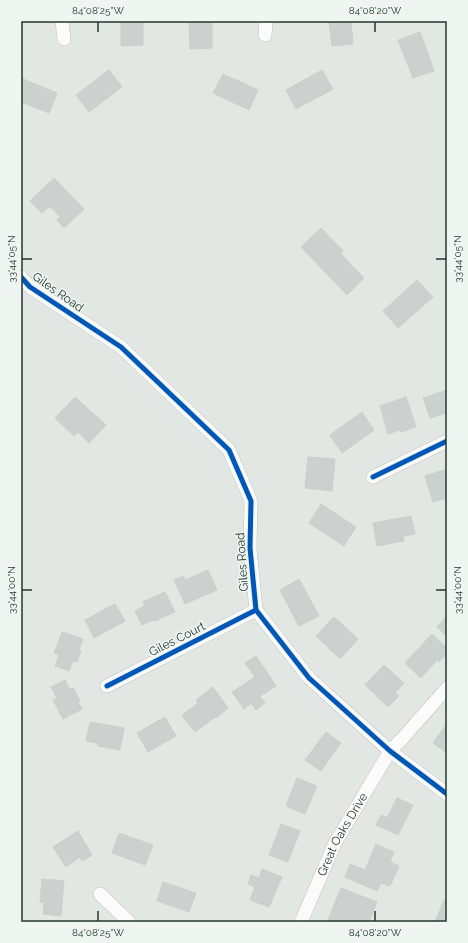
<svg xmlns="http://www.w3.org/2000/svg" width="468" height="943" viewBox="0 0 468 943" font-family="Raleway,sans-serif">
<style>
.building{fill:#ccd0ce;stroke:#cbcfcd}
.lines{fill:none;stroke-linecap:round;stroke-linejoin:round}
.minor-casing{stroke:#bfc4c1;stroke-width:14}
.minor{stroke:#fbfbfb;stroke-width:13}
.cycleway-casing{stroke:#eff6f2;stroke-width:8}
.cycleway{stroke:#0057b8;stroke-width:5}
.ticks{fill:none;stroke:#23362f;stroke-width:1.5}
.labels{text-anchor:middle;stroke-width:3;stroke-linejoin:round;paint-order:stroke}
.street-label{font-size:12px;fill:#23362f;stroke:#eff6f2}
.neatline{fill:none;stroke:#23362f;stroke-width:1.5}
.ticks-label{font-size:10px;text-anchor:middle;fill:#23362f}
</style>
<rect width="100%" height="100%" fill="#e2e7e4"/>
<g class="building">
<polygon points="121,21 143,21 143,45 121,46"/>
<polygon points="189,21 212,21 212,48 190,49"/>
<polygon points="329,21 351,21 353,44 332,46"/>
<polygon points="420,32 434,71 413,78 398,40"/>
<polygon points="109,70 122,87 89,112 76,95"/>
<polygon points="322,70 333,89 296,109 286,90"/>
<polygon points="223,74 258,90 249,110 213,93"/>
<polygon points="21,78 57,93 49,113 21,102"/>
<polygon points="54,178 84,209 64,228 57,220 60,217 50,206 42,213 30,201"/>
<polygon points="321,228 343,251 341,254 364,278 347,295 301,247"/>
<polygon points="417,280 433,297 398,328 383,311"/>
<polygon points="447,390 447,413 430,418 423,398"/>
<polygon points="75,397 106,425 89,443 78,432 74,436 55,418"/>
<polygon points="406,397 416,427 401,432 400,430 388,434 380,406"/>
<polygon points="362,412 374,430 342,453 330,435"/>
<polygon points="308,457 335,459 332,491 305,488"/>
<polygon points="447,469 447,498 433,502 425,476"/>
<polygon points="321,504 356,527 344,546 309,523"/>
<polygon points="411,516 415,534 403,536 404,541 377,546 373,523"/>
<polygon points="208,570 217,590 185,604 174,580 183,576 185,580"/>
<polygon points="299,579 319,616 299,626 280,590"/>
<polygon points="165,592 175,612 155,621 154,620 142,625 135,611 145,606 143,602"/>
<polygon points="115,604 125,621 94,638 85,620"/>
<polygon points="447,616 447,636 437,627"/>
<polygon points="334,617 358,639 340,659 316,636"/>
<polygon points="62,632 83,639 79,650 81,651 77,662 73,661 69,671 55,666 59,655 54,653"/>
<polygon points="432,634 447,648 447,654 439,662 438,659 421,678 405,663"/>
<polygon points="256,656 276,686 260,696 265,703 256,710 251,703 244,709 232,692 255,677 245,663"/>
<polygon points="384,665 404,683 395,693 399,696 388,707 365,685"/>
<polygon points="65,680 70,690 73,688 80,701 78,702 82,709 63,719 53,700 57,698 51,687"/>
<polygon points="213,687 228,708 216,718 215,717 195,732 182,715 198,703 196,700"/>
<polygon points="165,717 176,736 148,752 137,733"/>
<polygon points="90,722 124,728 120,750 98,746 98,743 86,741"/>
<polygon points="446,725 447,725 447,753 433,743"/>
<polygon points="326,732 341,743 321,771 305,760"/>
<polygon points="297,778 317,786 305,814 286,806"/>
<polygon points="397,798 413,805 398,835 376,825 381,815 387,818"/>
<polygon points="281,824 300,831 288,862 269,855"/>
<polygon points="78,831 92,855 82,861 80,857 66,867 53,847"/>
<polygon points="119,833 153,845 145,865 112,853"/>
<polygon points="376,844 394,852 390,862 399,866 390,886 381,883 377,891 345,877 350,864 365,870"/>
<polygon points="262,869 282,877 269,907 250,900 255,887 248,884 251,875 259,878"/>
<polygon points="42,879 64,881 61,916 43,914 44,903 40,902"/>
<polygon points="163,882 196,893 189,912 157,901"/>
<polygon points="341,888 377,902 369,922 334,922 328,920"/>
<polygon points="444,900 447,902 447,922 435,922"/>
</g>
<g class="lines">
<g class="minor-casing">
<g id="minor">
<polyline points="62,21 64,39"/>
<polyline points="265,35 266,21"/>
<polyline points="21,277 30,287 121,347 229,450 251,501 250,548 256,610 309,678 390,751 447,794"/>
<polyline points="373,477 447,441"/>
<polyline points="107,686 256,610"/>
<polyline points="100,894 129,922"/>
<path id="s1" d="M301,922L335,843L390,751L401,740L447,688"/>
</g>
</g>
<use href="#minor" class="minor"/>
<g class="cycleway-casing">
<g id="cycleway">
<polyline points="21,277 30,287 121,347 229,450 251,501 250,548 256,610 309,678 390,751 447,794"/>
<polyline points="373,477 447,441"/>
<polyline points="107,686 256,610"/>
</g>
</g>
<use href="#cycleway" class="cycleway"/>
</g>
<path class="ticks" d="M98,22V32M375,22V32M22,259H32M436,259H446M22,590H32M436,590H446M98,911V921M375,911V921"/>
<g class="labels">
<g class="street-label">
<text transform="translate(58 292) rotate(35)" y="4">Giles Road</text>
<text transform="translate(242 562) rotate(-94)" y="4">Giles Road</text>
<text transform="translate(177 639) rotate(-27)" y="4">Giles Court</text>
<text dy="4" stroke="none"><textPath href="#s1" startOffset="97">Great Oaks Drive</textPath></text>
</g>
</g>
<rect width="468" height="943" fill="none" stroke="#eff6f2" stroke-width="44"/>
<rect x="22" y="22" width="424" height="899" class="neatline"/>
<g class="ticks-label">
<text x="98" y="14">84°08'25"W</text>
<text x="375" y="14">84°08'20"W</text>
<text transform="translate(11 259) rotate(-90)" y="4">33°44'05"N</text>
<text transform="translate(457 259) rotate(-90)" y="4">33°44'05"N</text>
<text transform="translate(11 590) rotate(-90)" y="4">33°44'00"N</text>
<text transform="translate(457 590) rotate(-90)" y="4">33°44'00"N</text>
<text x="98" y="936">84°08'25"W</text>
<text x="375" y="936">84°08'20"W</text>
</g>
</svg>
